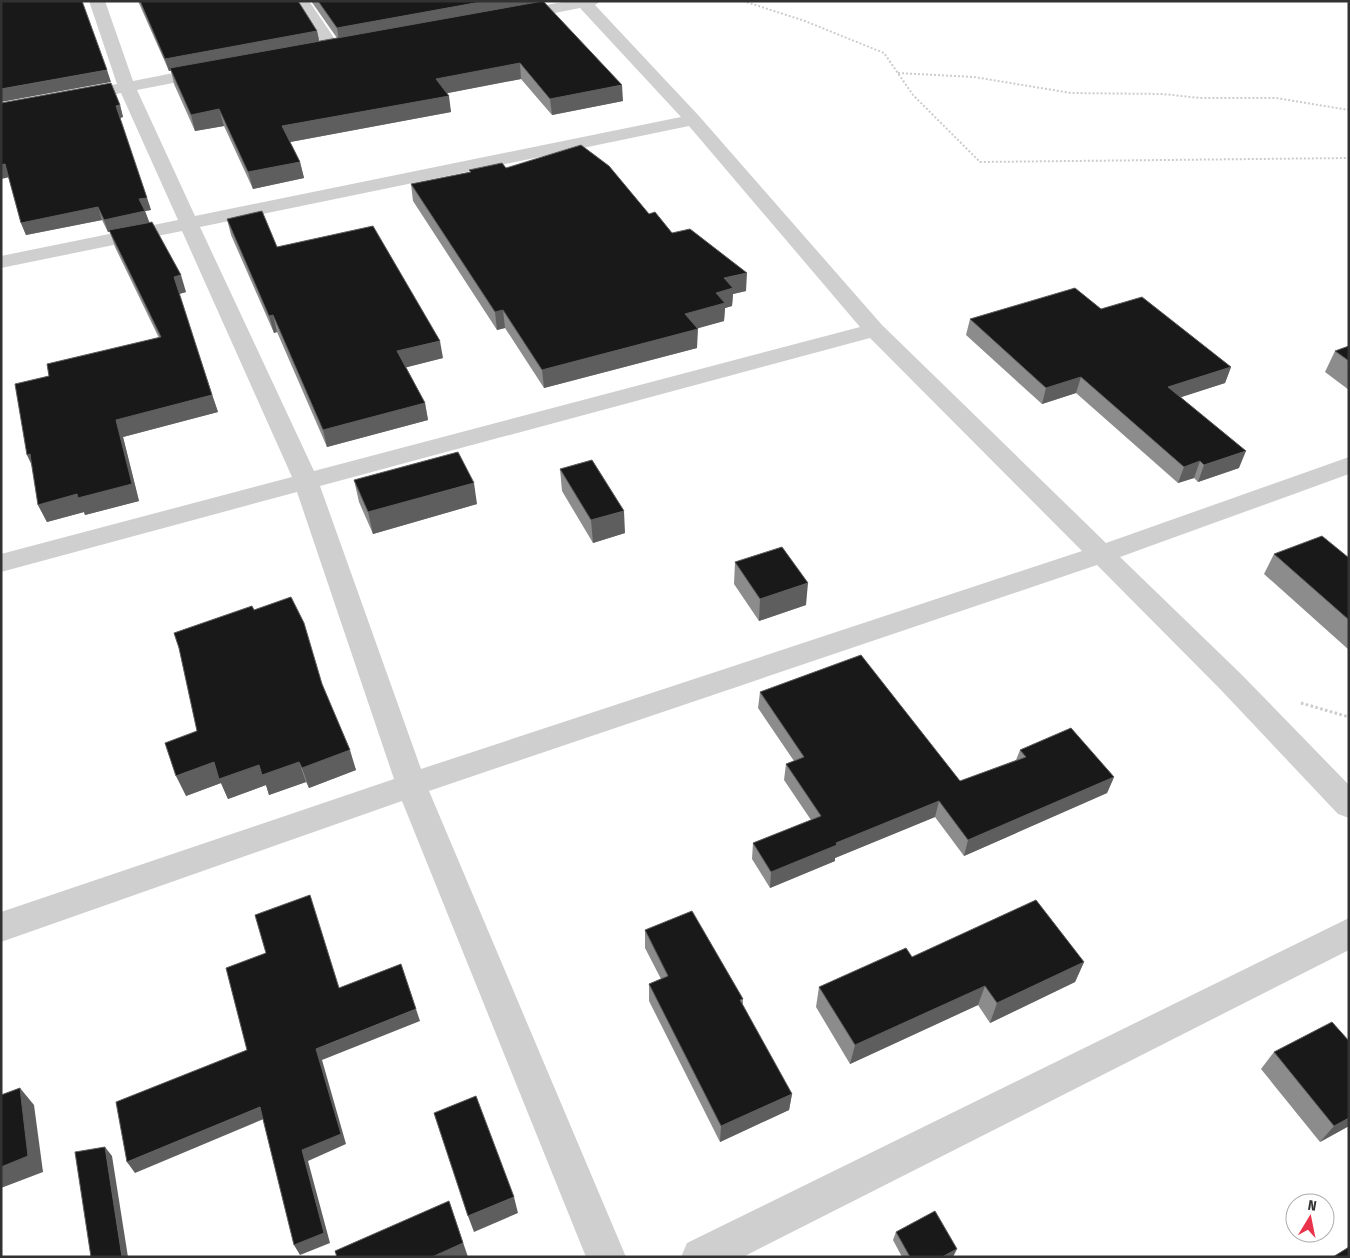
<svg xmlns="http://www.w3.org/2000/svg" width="1350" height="1258" viewBox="0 0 1350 1258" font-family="'Fira Sans Condensed',sans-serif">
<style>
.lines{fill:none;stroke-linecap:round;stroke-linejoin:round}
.path-far1{stroke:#ccc;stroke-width:2;stroke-dasharray:2 2;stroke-linecap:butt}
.path{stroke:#ccc;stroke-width:3;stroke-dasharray:2.5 2.5;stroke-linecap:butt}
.minor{fill:#cfcfcf;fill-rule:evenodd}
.wall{fill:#8c8c8c}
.shaded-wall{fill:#5e5e5e}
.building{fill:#191919;stroke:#5e5e5e}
</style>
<rect width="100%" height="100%" fill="#fff"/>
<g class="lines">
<g class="path-far1">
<polyline points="743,1 805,21 884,53 913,95 980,162 1349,158"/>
<polyline points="898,73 974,77 1071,93 1163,94 1200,98 1276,98 1349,110"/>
</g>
<polyline class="path" points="1301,703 1349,717"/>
<g class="minor">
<path d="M89,1H105L133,81L209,66L215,67L217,71L215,75L209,76L137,90L195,216L681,117L580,8L514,21L508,19L506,16L508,13L514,11L568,1H601L595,5L699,116L882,325L1106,543L1349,457V474L1120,557L1241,674L1349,785V818L1338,814L1221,690L1097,565L429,791L626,1257H586L402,801L1,942V912L394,779L297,492L1,572V554L292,477L182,231L1,268V256L178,220L121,93L111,95L105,94L102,90L105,86L117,84ZM689,126L860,327L314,471L200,227ZM870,338L1082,551L421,769L320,486Z"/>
<polygon points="294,1 309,1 341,48 339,51 327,51"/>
<polygon points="1349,918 1349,950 743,1257 681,1257 687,1243"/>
</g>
</g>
<g class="wall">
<polygon points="138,1 298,1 317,31 319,41 337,38 311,1 533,1 533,3 623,101 552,115 521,79 447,93 451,112 290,142 300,162 304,178 253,189 224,126 195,131 174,84 171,71 169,71"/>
<polygon points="120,105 123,117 120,118 151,210 145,211 149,222 186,292 179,294 218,412 123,437 139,501 85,515 84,512 47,522 38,505 49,376 159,338 115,247 110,232 108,232 102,220 26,235 21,223 9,177"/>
<polygon points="506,168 649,214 672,233 746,291 733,294 732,306 725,308 724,321 697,328 697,348 544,388 505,328 497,330 413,201 411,184 470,172 469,170"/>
<polygon points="227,219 277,247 443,358 406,367 425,403 428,420 327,447 277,332 274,333 231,235"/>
<polygon points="1101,309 1231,367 1225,383 1181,397 1239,468 1198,482 1194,478 1178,483 1076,393 1042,404 966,335 970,319"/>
<polygon points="1349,346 1349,390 1325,372 1335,351"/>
<polygon points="560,469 625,533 593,543 562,491"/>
<polygon points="354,480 477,504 373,534 359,502"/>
<polygon points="1274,554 1349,558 1349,650 1264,574"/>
<polygon points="735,562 806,605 759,621 734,584"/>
<polygon points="254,610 322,684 356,770 309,788 306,782 269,795 266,785 228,799 221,783 186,796 197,731"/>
<polygon points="760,692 960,781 1016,760 1020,750 1114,777 1107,793 964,856 935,817 835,858 835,861 770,888 752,859 753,843 811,820 784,780 786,764 794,761 758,708"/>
<polygon points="645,930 743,999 743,1005 792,1094 789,1110 720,1142 649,1001 649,984 661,979 645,948"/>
<polygon points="912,957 1084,962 1075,982 990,1023 978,1005 850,1064 816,1007 819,987"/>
<polygon points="1274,1052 1349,1126 1320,1142 1261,1069"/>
<polygon points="896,1232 953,1257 902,1257 893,1240"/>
</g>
<g class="shaded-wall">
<polygon points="486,1 533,1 533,5 339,41 337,28"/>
<polygon points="317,31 320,44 170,68 171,71 169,71 165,59"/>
<polygon points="520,63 521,79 438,95 436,79"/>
<polygon points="107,70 111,82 1,102 1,89"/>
<polygon points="622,85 623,101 552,115 550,99"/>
<polygon points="449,96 451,112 285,143 282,126"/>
<polygon points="120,105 123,117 120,118 116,106"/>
<polygon points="219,109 224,126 195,131 191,115"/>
<polygon points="300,162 304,178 253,189 248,172"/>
<polygon points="5,164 10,177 1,179 1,165"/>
<polygon points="147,198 151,210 145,211 150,224 108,232 104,220 139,199"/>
<polygon points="98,207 102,220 26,235 21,223"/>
<polygon points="747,273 746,291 733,294 732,306 725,308 724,321 685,332 685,314 716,293 724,278"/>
<polygon points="181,275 186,292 179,294 174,277"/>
<polygon points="503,310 505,328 497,330 495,312"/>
<polygon points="273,315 277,332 274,333 269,316"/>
<polygon points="698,329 697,348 544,388 542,370"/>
<polygon points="440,341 443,358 400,369 397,351"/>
<polygon points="1231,367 1225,383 1163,403 1168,387"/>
<polygon points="1081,377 1076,393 1042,404 1046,388"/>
<polygon points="212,395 218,412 123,437 139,501 85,515 84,512 47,522 38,505 77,494 116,420"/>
<polygon points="425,403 428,420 327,447 323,430"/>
<polygon points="1246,451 1239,468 1198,482 1204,465"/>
<polygon points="30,454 35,472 27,455"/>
<polygon points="1200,461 1194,478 1178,483 1184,467"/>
<polygon points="474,483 477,504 373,534 368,512"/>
<polygon points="624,511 625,533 593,543 591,520"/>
<polygon points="808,583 806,605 759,621 760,599"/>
<polygon points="350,750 356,770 309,788 302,768"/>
<polygon points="214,762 259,765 299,762 306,782 269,795 266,785 228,799 221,783 186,796 176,776"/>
<polygon points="1114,777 1107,793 964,856 968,840"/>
<polygon points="939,801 935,817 835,858 835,861 770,888 771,872 836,843"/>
<polygon points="1084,962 1075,982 990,1023 997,1003"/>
<polygon points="985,986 978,1005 850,1064 855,1045"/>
<polygon points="416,1009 420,1021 322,1060 346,1144 308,1161 330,1243 300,1255 294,1245 302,1150 316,1049"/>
<polygon points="20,1088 34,1105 43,1172 1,1188 1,1167"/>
<polygon points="792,1094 789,1110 720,1142 721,1126"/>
<polygon points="260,1107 266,1118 135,1173 127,1162"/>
<polygon points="1349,1118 1349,1126 1320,1142 1334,1126"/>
<polygon points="105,1147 112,1156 128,1257 122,1257"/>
<polygon points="514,1197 518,1213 474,1232 468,1216"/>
<polygon points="449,1201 468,1257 432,1257"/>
<polygon points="957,1249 953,1257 942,1257"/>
</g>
<g class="building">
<polygon points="1,1 82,1 107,70 1,89"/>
<polygon points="140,1 298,1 317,31 165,59"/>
<polygon points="318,1 486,1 337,28"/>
<polygon points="543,1 622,85 550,99 520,63 436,79 449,96 282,126 300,162 248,172 219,109 191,115 170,68"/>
<polygon points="111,83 120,105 116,106 147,198 139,199 145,211 104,220 98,207 21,223 5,164 1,165 1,103"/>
<polygon points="581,145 609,166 649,214 655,212 672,233 690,229 747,273 724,278 733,288 716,293 725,303 685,314 698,329 542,370 503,310 495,312 411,184 471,172 469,170 502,163 506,168"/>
<polygon points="262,211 277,247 373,226 440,341 397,351 425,403 323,430 273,315 269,316 227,219"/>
<polygon points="152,222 181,275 174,277 212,395 116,420 132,484 78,498 77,494 38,505 30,454 27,455 15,384 49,376 47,364 161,337 109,230"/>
<polygon points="1075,288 1101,309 1142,297 1231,367 1168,387 1246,451 1204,465 1200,461 1184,467 1081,377 1046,388 970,319"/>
<polygon points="1349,346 1349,361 1335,351"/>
<polygon points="458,452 474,483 368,512 354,480"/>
<polygon points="592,460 624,511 591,520 560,469"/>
<polygon points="1322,536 1349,558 1349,620 1274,554"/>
<polygon points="782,547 808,583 760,599 735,562"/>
<polygon points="291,597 304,623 322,684 350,750 302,768 299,762 262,775 259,765 219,779 214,762 176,776 165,743 197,731 179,648 174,633 252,606 254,610"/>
<polygon points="861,655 960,781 1026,757 1020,750 1071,728 1114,777 968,840 939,801 836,843 837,845 771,872 753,843 821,816 786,764 804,757 760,692"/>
<polygon points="310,895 339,988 401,964 416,1009 316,1049 341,1134 302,1150 324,1233 294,1245 260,1107 127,1162 116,1102 247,1050 226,968 266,953 255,915"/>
<polygon points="1036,900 1084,962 997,1003 985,986 855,1045 819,987 906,948 912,957"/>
<polygon points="692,911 743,999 740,1000 792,1094 721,1126 649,984 668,976 645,930"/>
<polygon points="1332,1022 1349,1041 1349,1118 1334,1126 1274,1052"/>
<polygon points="20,1088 28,1156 1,1167 1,1095"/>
<polygon points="476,1096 514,1197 468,1216 434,1113"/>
<polygon points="105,1147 122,1257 91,1257 75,1152"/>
<polygon points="449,1201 463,1243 432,1257 337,1257 335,1251"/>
<polygon points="935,1211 957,1249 942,1257 910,1257 896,1232"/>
<polygon points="1349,1247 1349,1257 1333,1257"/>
</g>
<rect width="1350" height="1258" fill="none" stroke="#323232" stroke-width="5"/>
<g transform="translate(1310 1218) rotate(10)"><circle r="24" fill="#ffffff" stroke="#adadad"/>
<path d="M0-4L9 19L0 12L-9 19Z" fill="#e9334b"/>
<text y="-8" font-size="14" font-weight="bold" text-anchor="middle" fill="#323232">N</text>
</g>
</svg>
